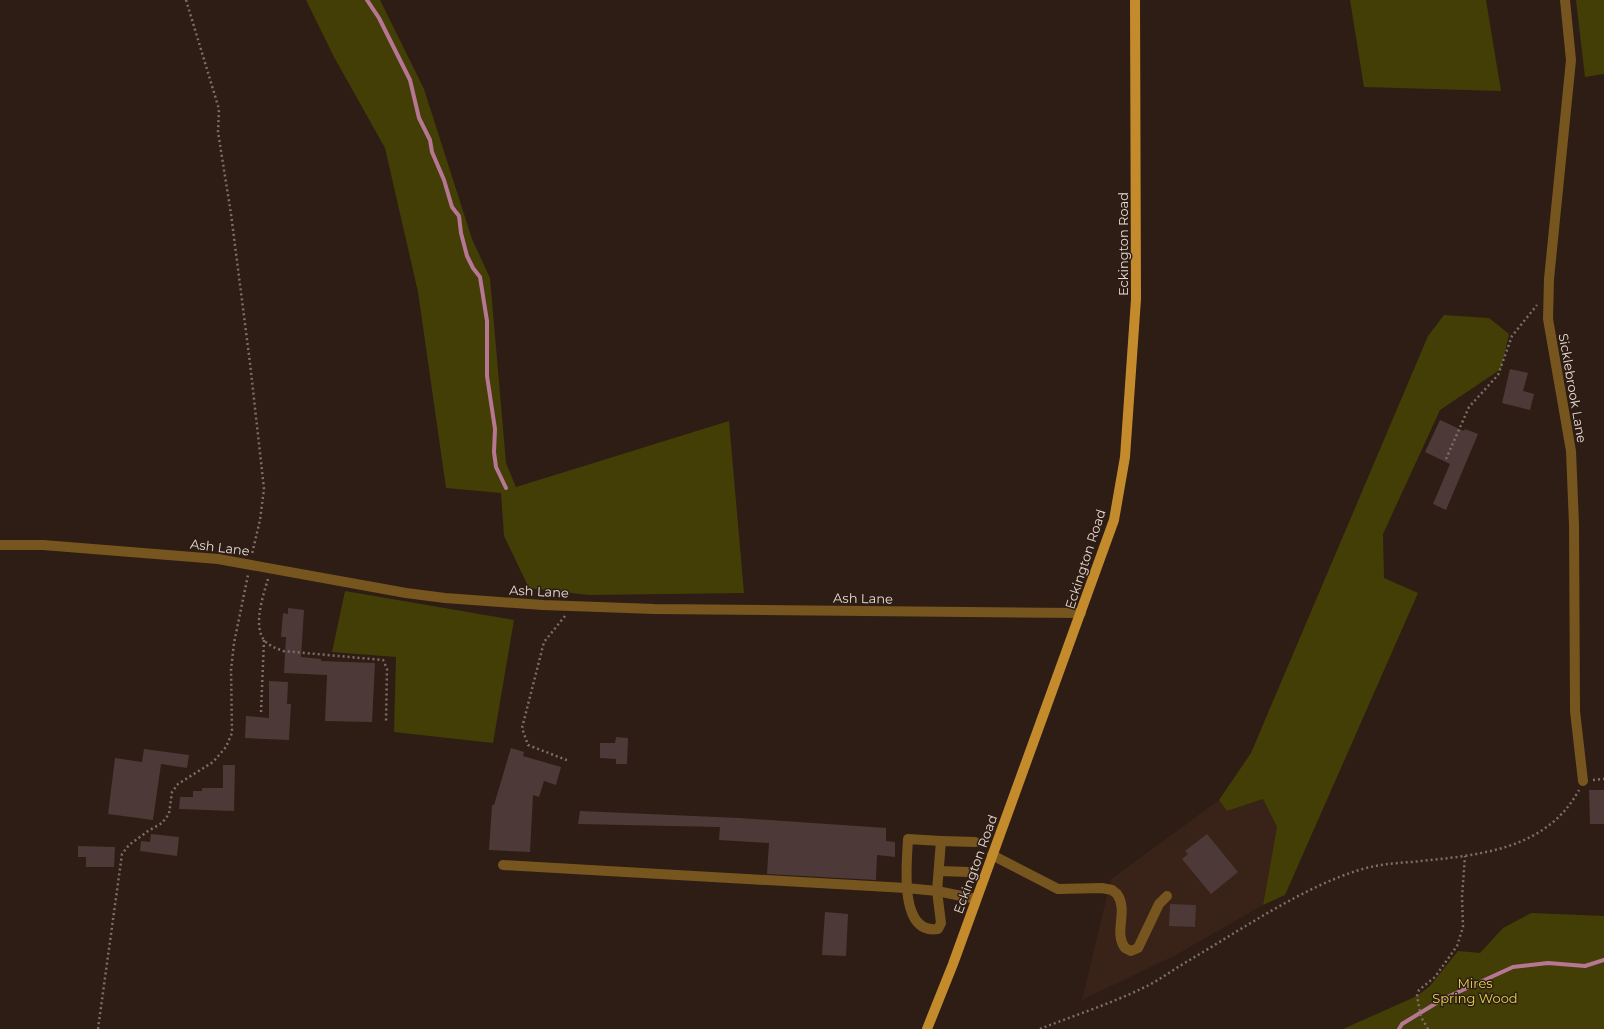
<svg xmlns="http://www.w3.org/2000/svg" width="1604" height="1029" viewBox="0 0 1604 1029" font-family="Montserrat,sans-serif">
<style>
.built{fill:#392217}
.green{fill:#433e06}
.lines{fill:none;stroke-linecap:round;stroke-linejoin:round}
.stream{stroke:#b77794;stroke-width:4}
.building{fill:#4e3939}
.path{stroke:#7d6e67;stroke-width:2.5;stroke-dasharray:2 3;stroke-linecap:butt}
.minor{stroke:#77551e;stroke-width:10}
.major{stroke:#c48b2c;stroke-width:10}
.labels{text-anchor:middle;stroke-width:3;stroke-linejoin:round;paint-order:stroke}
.street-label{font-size:13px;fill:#e6dad5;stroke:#2d1d14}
.park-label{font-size:13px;fill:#e4d74b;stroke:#2d1d14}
</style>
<rect width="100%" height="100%" fill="#2d1d14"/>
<polygon class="built" points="1263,799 1277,827 1263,905 1176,955 1082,1000 1111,879 1219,800 1227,811"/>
<g class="green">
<polygon points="306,0 380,0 424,89 472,239 490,278 506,463 516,487 729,421 744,593 589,595 529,588 504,536 501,493 446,488 418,292 385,148 334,57"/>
<polygon points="1350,0 1486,0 1501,91 1364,87"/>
<polygon points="1576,0 1604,0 1604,74 1585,77"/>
<polygon points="1444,315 1489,318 1509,334 1501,369 1440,410 1383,534 1384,578 1418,593 1285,895 1263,905 1277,827 1263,799 1227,811 1219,800 1251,753 1428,336"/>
<polygon points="345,591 514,620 493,743 394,732 396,657 332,652"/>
<polygon points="1531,913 1604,916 1604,1029 1343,1029 1417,996 1430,986 1458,951 1480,953 1503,928"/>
</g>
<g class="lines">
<g class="stream">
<polyline points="367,0 379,18 410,80 419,118 430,140 432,152 444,180 452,207 459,216 461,233 467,256 473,268 480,277 487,321 487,376 495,429 494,452 496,467 506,488"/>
<polyline points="1399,1029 1402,1024 1443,999 1513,967 1548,963 1585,966 1604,960"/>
</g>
</g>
<g class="building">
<polygon points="1510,369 1528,373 1523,391 1534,394 1530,410 1502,403"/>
<polygon points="1440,420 1464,431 1465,429 1478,434 1446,510 1433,504 1450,464 1425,452"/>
<polygon points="288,608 304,610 301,657 321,659 321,661 375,663 372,722 325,721 327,675 284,673 286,637 281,637 283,613 288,614"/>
<polygon points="269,681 288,682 287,704 291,704 289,740 245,738 246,716 269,718"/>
<polygon points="616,737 628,738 627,764 616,764 616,759 600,758 600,743 615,743"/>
<polygon points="511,748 524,752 523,756 561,767 556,785 544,781 539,797 533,795 530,852 489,850 492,805 494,805"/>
<polygon points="144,749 189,755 187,768 161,764 153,820 108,814 115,758 142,762"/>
<polygon points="223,765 235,765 234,811 179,809 180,797 193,797 193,791 202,791 202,788 223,788"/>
<polygon points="1589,790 1604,790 1604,824 1590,824"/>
<polygon points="580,811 739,818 886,828 886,841 895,842 895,857 877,855 876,880 767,874 769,843 719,840 720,827 578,824"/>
<polygon points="151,834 179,837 177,856 140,851 141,841 150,842"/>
<polygon points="1207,834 1238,872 1211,894 1182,859 1188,854 1185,851"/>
<polygon points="78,846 115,847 114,867 86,867 86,857 78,857"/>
<polygon points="1170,904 1196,905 1195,927 1169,926"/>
<polygon points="825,912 848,914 846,956 822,955"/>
</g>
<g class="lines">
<g class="path">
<polyline points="186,0 219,109 218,132 231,214 250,363 264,489 260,520 252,554"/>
<polyline points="1446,459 1469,407 1498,375 1512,336 1537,305"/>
<path d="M268,579C263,596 253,625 264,640C269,646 276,648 283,651L383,660L387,669L386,723"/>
<polyline points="565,616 544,642 522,728 528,745 569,761"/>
<polyline points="261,712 264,640"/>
<polyline points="1593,780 1604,779"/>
<polyline points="98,1029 122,854 129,845 148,831 162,823 169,814 172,792 178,784 213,762 226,747 232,733 231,670 234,643 248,575"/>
<path d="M1040,1029C1075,1015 1113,1003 1147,986C1161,979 1174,969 1188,961C1239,931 1300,889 1356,871C1374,865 1393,863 1412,862C1476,855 1545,852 1579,790"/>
<polyline points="1428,1029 1421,1017 1417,996 1419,990 1435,977 1457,946 1463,927 1462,897 1465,856"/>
</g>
<g class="minor">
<polyline points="1565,0 1571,60 1549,279 1548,319 1571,451 1574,524 1575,711 1583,781"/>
<polyline points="0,545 43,545 218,559 406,593 445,598 543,605 654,609 1081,613"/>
<path d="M908,839L941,841L937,891L941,923L938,929C898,935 907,862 908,839Z"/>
<polyline points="941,841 975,842"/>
<path d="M992,855L1058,889L1102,888L1112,890L1117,894C1129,911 1113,932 1125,948L1131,951L1138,948L1159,904L1167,896"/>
<polyline points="503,865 906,888 937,891 976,899"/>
<polyline points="939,871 969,872"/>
</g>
<polyline class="major" points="927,1029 953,964 1114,520 1125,457 1136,299 1135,0"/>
</g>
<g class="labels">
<g class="street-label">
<text transform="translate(1123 244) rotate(-90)" y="5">Eckington Road</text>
<text transform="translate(1573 388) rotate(80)" y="5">Sicklebrook Lane</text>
<text transform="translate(220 547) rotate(7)" y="5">Ash Lane</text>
<text transform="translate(1085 559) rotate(-72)" y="5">Eckington Road</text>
<text transform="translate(539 591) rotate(3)" y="5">Ash Lane</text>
<text transform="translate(863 598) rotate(1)" y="5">Ash Lane</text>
<text transform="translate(975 864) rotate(-70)" y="5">Eckington Road</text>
</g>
<g class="park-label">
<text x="1475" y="988">Mires<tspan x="1475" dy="15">Spring Wood</tspan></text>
</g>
</g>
</svg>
